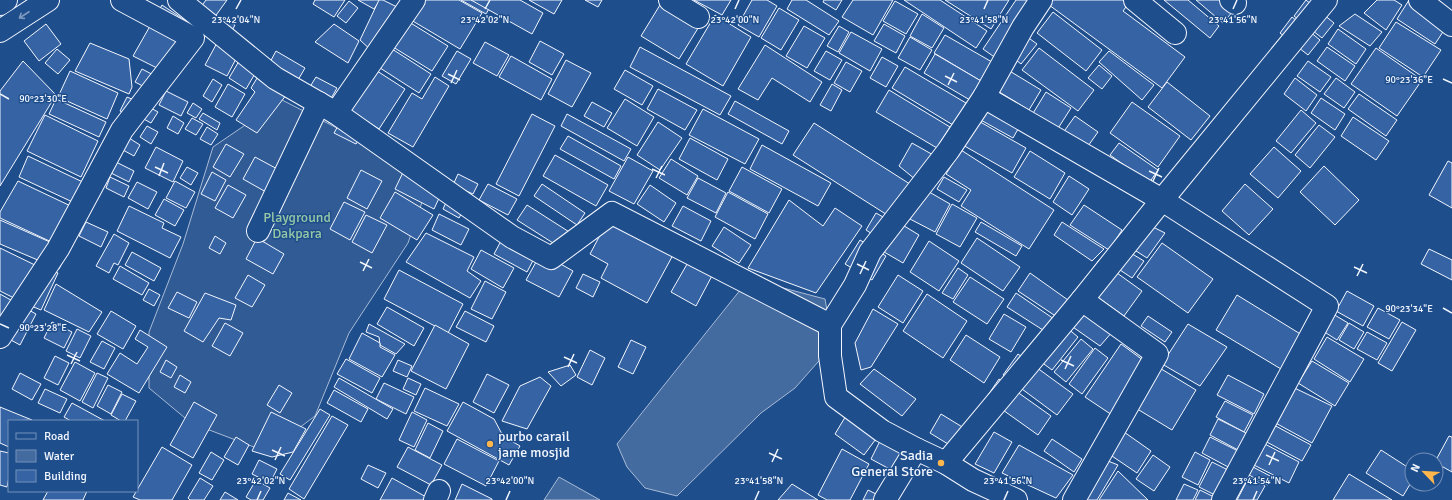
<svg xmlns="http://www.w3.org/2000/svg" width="1452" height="500" viewBox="0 0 1452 500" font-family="Signika,sans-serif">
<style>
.built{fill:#305b95;stroke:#a8bbd7}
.water{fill:#446ba0;stroke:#a8bbd7}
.building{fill:#3563a3;stroke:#f2f6ff}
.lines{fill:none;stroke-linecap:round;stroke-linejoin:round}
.minor-casing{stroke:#f2f6ff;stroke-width:24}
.major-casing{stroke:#f2f6ff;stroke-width:24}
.minor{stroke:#1f4e8c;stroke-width:22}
.major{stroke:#1f4e8c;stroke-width:22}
.oneway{stroke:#7e9ac0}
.ticks{fill:none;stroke:#f2f6ff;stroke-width:1.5}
.poi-dot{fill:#ffb74d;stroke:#1f4e8c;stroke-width:1.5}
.labels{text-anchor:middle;stroke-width:3;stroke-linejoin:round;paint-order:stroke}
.park-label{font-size:14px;fill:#97c8a6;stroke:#1f4e8c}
.poi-label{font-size:14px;fill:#f2f6ff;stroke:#1f4e8c;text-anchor:start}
.ticks-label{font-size:10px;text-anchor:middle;fill:#f2f6ff;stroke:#1f4e8c;stroke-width:3;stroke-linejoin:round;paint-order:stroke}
</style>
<rect width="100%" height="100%" fill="#1f4e8c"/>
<polygon class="built" points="282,100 431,176 408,243 349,333 315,416 267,452 191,423 149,388 149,332 183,244 213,147"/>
<g class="water">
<polygon points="749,279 825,299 833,345 795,388 761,413 677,496 645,488 627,467 617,444"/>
<polygon points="559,477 600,500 544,500"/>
</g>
<g class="building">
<polygon points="206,0 227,0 209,25 195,15"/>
<polygon points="315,0 345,0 334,17 313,4"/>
<polygon points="358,0 380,0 374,9"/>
<polygon points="379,0 383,0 397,7 374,53 360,40"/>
<polygon points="423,0 459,0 482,13 460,49 411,20"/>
<polygon points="461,0 494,0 486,14"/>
<polygon points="471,0 520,0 543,13 532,34"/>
<polygon points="529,0 562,0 554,14"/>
<polygon points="585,0 602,0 598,7"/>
<polygon points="663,0 689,0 708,12 679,59 641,36"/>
<polygon points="694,0 731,0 722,15"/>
<polygon points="752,0 767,0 777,6 759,37 738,25"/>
<polygon points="792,0 806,0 839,21 829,35 787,9"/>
<polygon points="824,0 842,0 836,10 823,2"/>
<polygon points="853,0 893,0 873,35 842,17"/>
<polygon points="904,0 940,0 987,31 976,48"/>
<polygon points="945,0 1009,0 991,29"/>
<polygon points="1016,0 1041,0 1000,61 983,49"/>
<polygon points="1046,0 1131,0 1123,11 1185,57 1162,88 1045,2"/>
<polygon points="1164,0 1188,0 1219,26 1210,38"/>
<polygon points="1196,0 1219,0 1233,11 1223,23"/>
<polygon points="1306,0 1334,23 1322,38 1294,16"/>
<polygon points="1377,0 1394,0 1402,5 1386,30 1364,13"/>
<polygon points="1409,0 1423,0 1452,18 1435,44 1397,19"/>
<polygon points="349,1 358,8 346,23 337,16"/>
<polygon points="895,1 918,14 906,34 883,21"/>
<polygon points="162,5 195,27 167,73 133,56"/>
<polygon points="779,8 799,20 781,50 761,38"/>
<polygon points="1053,12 1102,50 1086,71 1037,33"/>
<polygon points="922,14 944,28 932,48 910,36"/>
<polygon points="1355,14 1382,32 1370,46 1339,26"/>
<polygon points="715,15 751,37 723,86 686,64"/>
<polygon points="1292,17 1320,40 1308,55 1280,33"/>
<polygon points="224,18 235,25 229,36 218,30"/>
<polygon points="409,22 448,46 432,71 393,47"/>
<polygon points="1396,22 1441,50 1423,77 1379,48"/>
<polygon points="46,24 61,44 39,61 24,41"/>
<polygon points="334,24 359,41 348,63 315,42"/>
<polygon points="884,24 905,36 896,53 874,41"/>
<polygon points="804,26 825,38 807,68 786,56"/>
<polygon points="839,26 849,32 838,52 827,46"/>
<polygon points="1338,29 1366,49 1356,64 1328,44"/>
<polygon points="851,32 882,49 870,71 839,53"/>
<polygon points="945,35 992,62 981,81 934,53"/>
<polygon points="1026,36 1037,44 1021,64 1011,56"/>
<polygon points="910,37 932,50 920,70 898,58"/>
<polygon points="218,41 239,53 227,76 205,65"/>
<polygon points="540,41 564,54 552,75 529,62"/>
<polygon points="485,42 509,55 497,76 473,63"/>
<polygon points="90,43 129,59 132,87 129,94 75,71"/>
<polygon points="765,45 822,82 810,102 772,78 758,100 738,89"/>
<polygon points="389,47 431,74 419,93 377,66"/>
<polygon points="640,47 731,96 720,115 630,67"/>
<polygon points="1327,47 1355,66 1345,81 1317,61"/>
<polygon points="1039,48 1094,90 1078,111 1022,70"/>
<polygon points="1376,48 1422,80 1397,116 1351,84"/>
<polygon points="57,49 70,60 58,74 45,63"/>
<polygon points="276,51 305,68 298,80 269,64"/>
<polygon points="457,51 471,59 456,84 442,76"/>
<polygon points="826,51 842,60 830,80 814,71"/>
<polygon points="1109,51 1154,85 1142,100 1099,62"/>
<polygon points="935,54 981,81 970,100 924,73"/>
<polygon points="242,56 260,65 246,89 229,78"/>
<polygon points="511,56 552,79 541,100 499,77"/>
<polygon points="882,57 898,66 886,87 870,78"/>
<polygon points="566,60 591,73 572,107 548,94"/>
<polygon points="23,61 56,95 0,186 0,91"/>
<polygon points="1308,61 1331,77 1320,92 1297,76"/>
<polygon points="846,62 862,71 850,92 834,83"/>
<polygon points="998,64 1041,90 1029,110 986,84"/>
<polygon points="1099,65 1112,76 1102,89 1088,78"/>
<polygon points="905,67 966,103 953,125 892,88"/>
<polygon points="142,69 165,81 158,94 135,82"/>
<polygon points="374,69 405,89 379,129 348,109"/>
<polygon points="262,70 290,90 257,133 236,120 255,92 251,88"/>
<polygon points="625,70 653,86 642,105 614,89"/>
<polygon points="70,71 118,93 107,119 58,97"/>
<polygon points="316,77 337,88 329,102 308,90"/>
<polygon points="435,77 449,86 413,147 388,133 412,93 422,99"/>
<polygon points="1295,78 1317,95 1306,111 1284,94"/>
<polygon points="1336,78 1355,92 1344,108 1324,94"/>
<polygon points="213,79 222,85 212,102 203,96"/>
<polygon points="1167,82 1210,116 1191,140 1148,107"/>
<polygon points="228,84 245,94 232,117 215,107"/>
<polygon points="832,84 842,90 831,111 820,105"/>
<polygon points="658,89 697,110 685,130 647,109"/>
<polygon points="985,89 1027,113 1013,138 970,114"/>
<polygon points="889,90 950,127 937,148 876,112"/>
<polygon points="166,91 188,102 181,116 159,105"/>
<polygon points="1046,92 1071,108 1048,144 1024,128"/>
<polygon points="1359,94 1397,120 1386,136 1348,109"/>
<polygon points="127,97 141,103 134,118 120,111"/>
<polygon points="1321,98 1345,114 1335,130 1311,113"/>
<polygon points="56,99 106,122 99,137 49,114"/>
<polygon points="625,99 654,117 637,146 607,128"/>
<polygon points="735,101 789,131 782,144 728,114"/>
<polygon points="592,102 612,113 604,127 584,116"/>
<polygon points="1132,102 1180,136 1158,167 1110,133"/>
<polygon points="193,103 202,109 196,118 187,113"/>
<polygon points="147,106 158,112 151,123 140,117"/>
<polygon points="703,109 759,139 745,164 689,135"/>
<polygon points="1301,110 1316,123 1291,153 1276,141"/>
<polygon points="203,113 220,123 217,130 199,119"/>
<polygon points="532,114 555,126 519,196 496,184"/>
<polygon points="567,114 631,149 624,161 561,126"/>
<polygon points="45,115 98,141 81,177 27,151"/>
<polygon points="173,116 184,123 178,134 167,128"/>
<polygon points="1075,116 1098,132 1078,160 1055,144"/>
<polygon points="1353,117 1389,141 1376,160 1341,136"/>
<polygon points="192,118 203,124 196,135 185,129"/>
<polygon points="342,119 364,131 356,144 334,133"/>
<polygon points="975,119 1026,148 1012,173 961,144"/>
<polygon points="658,122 682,138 660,170 637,155"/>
<polygon points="814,123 913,186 892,218 793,155"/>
<polygon points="1319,125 1335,137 1310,168 1295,155"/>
<polygon points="147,126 158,132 151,144 140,137"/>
<polygon points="207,127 218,134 211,145 200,139"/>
<polygon points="568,136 621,166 614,179 560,149"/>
<polygon points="129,138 140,145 134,156 123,150"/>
<polygon points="690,138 728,159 717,180 679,159"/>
<polygon points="912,143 935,156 921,184 899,166"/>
<polygon points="1119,143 1158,170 1149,183 1110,155"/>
<polygon points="226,144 244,154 230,177 213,167"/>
<polygon points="762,145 831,183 818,206 750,169"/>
<polygon points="156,147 183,161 173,182 145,168"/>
<polygon points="1274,147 1301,171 1278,198 1250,174"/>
<polygon points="961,150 1054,210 1029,249 961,206 971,190 946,174"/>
<polygon points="1030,151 1065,173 1050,199 1014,177"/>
<polygon points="555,155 608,185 596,206 543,176"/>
<polygon points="28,156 89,185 79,205 19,177"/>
<polygon points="255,157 294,178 282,201 243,179"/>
<polygon points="628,157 653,171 634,204 609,191"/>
<polygon points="671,159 698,176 687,195 659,178"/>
<polygon points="1448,161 1452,163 1452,208 1429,195"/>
<polygon points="116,162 134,171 129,182 111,173"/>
<polygon points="408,162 447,181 434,209 395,189"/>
<polygon points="1324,166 1359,200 1335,225 1300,192"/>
<polygon points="187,167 198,173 191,185 180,178"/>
<polygon points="742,167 782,189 769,213 729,191"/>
<polygon points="361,170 382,181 367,209 347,198"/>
<polygon points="212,172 226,180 215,201 201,194"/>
<polygon points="458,174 478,184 473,194 453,185"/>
<polygon points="1069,176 1089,189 1072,215 1053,202"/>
<polygon points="110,177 129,186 124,197 106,188"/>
<polygon points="944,177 967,190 959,202 937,189"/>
<polygon points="698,178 726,193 716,213 687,198"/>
<polygon points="18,181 77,209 58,245 0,218 0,212"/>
<polygon points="175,181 195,192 186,208 166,198"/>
<polygon points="137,182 157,192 148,209 128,198"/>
<polygon points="488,184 517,199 508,215 479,200"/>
<polygon points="542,184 585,213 577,225 534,196"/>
<polygon points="1245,184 1273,209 1249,235 1222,211"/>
<polygon points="228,185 246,195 233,218 215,208"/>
<polygon points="650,185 676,203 664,222 637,204"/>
<polygon points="924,189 950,204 935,232 908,218"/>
<polygon points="395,192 433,215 417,240 380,218"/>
<polygon points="728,192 768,214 755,239 715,217"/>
<polygon points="450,194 467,203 459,218 443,209"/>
<polygon points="164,199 184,210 175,226 155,215"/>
<polygon points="789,200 823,226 835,208 862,226 816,293 748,268"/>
<polygon points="344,202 365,212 350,240 330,229"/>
<polygon points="952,204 977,218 960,247 936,234"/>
<polygon points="527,205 574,235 564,250 517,220"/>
<polygon points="1084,205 1122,230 1109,250 1070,225"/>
<polygon points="129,206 164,223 162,228 181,237 170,258 117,231"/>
<polygon points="683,206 711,221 701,241 672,226"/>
<polygon points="615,207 680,242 647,303 601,278 608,264 590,254"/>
<polygon points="876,213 890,221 880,239 866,230"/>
<polygon points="439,214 469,229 461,245 432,230"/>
<polygon points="366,215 387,225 372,253 352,242"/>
<polygon points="0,220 68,250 59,269 0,244"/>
<polygon points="1139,220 1165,233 1147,258 1122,242"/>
<polygon points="896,221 919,235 903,263 879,249"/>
<polygon points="86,222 108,232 101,247 79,236"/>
<polygon points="981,222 1022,246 1016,256 975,232"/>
<polygon points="1062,222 1104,249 1092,261 1054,235"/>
<polygon points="724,227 751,245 739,263 712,246"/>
<polygon points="508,228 541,245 527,272 494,254"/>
<polygon points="426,233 474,257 467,271 481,281 470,298 406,262"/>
<polygon points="114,234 129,243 118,265 114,263 109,273 96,266"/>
<polygon points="215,236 226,243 220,254 209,248"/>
<polygon points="257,238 284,254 273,274 246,259"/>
<polygon points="977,238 1020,267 1003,291 961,263"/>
<polygon points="860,240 886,256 872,280 845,264"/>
<polygon points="929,241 959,261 939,291 910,272"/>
<polygon points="1162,243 1213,279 1188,313 1137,277"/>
<polygon points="1119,246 1144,261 1132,278 1108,262"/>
<polygon points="0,248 39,267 22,302 0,291"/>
<polygon points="1429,249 1452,260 1452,280 1421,264"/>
<polygon points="481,250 514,268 503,288 471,269"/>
<polygon points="132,252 161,268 154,281 125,265"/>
<polygon points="541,253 573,271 559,297 526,280"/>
<polygon points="690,259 714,272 696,306 671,292"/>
<polygon points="1099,260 1142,291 1124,316 1081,285"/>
<polygon points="41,265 58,273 41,310 24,303"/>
<polygon points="120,266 149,283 142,295 113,279"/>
<polygon points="958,268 968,275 953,299 942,293"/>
<polygon points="399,270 463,304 448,333 384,299"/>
<polygon points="1030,273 1068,300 1057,317 1018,291"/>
<polygon points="583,274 600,282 593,297 576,288"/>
<polygon points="248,275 265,285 252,307 235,298"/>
<polygon points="898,275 923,291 903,323 878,307"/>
<polygon points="970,277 1004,299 987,324 953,302"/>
<polygon points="485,281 506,292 492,319 471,309"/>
<polygon points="56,284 102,312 89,332 44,310"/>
<polygon points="149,289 160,295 154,306 143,300"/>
<polygon points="1347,291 1374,306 1363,326 1336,311"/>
<polygon points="177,292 197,302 189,318 168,308"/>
<polygon points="205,293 236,305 231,320 219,318 203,342 184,331"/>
<polygon points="1016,293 1054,319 1046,332 1007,307"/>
<polygon points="0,294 36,314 20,345 0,334"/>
<polygon points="927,294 967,321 943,358 903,331"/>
<polygon points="1237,295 1302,335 1281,369 1216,330"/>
<polygon points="1085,306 1113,331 1100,346 1070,325"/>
<polygon points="387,307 424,328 414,346 377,324"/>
<polygon points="1378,308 1400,320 1389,339 1367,327"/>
<polygon points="873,309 898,324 871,367 861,370 855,343"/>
<polygon points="111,311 136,326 123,349 97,334"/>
<polygon points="465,311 494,326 486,342 456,327"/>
<polygon points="1004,314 1026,327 1011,352 989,339"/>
<polygon points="1333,314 1348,323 1337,340 1323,331"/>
<polygon points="1148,316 1172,332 1165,342 1141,326"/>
<polygon points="52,322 72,332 64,348 44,338"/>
<polygon points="1402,322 1416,330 1392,371 1378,363"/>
<polygon points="225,323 243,333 230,356 212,346"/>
<polygon points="1349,323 1364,332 1354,349 1339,340"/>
<polygon points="369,324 405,344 396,354 380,345 379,337 366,332"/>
<polygon points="1188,324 1227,347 1200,386 1162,364"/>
<polygon points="435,325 469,344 446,389 411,371"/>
<polygon points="1066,327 1078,337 1052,370 1040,361"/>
<polygon points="77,329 91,336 80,358 66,351"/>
<polygon points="140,330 167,347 139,393 107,374 120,353 137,364 148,347 135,339"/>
<polygon points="1367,332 1387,343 1377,360 1357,349"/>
<polygon points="362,333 380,343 380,347 395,355 382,377 349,359"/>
<polygon points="966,335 1000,357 984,383 950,360"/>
<polygon points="1327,337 1364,359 1350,382 1314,359"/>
<polygon points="1081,339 1093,349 1066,382 1054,372"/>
<polygon points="631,340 646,347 633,374 618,367"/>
<polygon points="102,341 115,348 104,369 90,362"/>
<polygon points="1121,344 1147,363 1112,415 1085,397"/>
<polygon points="1095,348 1108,358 1082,394 1069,384"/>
<polygon points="590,350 605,358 592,385 577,377"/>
<polygon points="1018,354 1073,394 1057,415 1003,375"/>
<polygon points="55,356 69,363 58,385 44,378"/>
<polygon points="346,359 380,378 372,393 337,374"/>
<polygon points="166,360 177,367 171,378 160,372"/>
<polygon points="398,360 412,366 407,377 393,371"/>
<polygon points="1312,361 1349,383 1335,406 1298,383"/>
<polygon points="75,362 95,373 80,401 60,390"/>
<polygon points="570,365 576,375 561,386 548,372"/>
<polygon points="1158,367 1196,390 1172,430 1134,407"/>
<polygon points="874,369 916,399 902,416 860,384"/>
<polygon points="20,373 41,384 32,400 12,389"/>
<polygon points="97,373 108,378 93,408 82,402"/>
<polygon points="487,374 509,385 494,413 473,402"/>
<polygon points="180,375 191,382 185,393 174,387"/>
<polygon points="1228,375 1264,394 1254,414 1217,395"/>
<polygon points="540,377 551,386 527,429 502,421 520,386"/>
<polygon points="339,378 393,409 387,419 334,387"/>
<polygon points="408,378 421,384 416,395 403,389"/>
<polygon points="999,379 1051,416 1038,435 986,398"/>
<polygon points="1282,382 1332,406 1312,443 1261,415"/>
<polygon points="384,383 414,397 406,414 376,399"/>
<polygon points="108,385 122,392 111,414 97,406"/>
<polygon points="279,385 292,393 280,413 267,405"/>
<polygon points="425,388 459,404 447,426 414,411"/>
<polygon points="45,389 67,399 60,413 38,403"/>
<polygon points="334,390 368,409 361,422 327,403"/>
<polygon points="122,394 136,401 125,421 121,421 111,415"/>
<polygon points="856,399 887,424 864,455 835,434"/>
<polygon points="1225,401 1253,415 1244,432 1216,417"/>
<polygon points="194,402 217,415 193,458 170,445"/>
<polygon points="463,402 494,419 503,436 520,446 509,465 447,431"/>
<polygon points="72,403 105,421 71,421 64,417"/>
<polygon points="0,407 32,420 9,421 9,447 0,443"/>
<polygon points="320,409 330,415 290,480 280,474"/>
<polygon points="271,412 306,429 293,452 272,457 252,451"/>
<polygon points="412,412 427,420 414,447 399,440"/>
<polygon points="941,414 977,436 966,455 930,433"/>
<polygon points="332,416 348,425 304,499 289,489"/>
<polygon points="1218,419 1246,433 1238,450 1210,435"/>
<polygon points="428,423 443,431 430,458 415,450"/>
<polygon points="1272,424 1311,445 1302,461 1263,440"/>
<polygon points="994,432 1012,442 994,473 975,464"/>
<polygon points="1124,432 1151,451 1137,473 1109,454"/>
<polygon points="884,433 911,447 897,473 871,459"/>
<polygon points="1449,436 1452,437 1452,472 1436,463 1436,460"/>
<polygon points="236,437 249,445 238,465 224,457"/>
<polygon points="1210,437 1238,451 1230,468 1202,453"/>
<polygon points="457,439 499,461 486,486 444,464"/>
<polygon points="1052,439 1082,459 1074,472 1044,451"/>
<polygon points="1263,443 1299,462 1289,483 1252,464"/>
<polygon points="1019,445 1073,475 1056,498 1002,473"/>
<polygon points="162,447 192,465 172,500 140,500 133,497"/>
<polygon points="408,447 442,465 431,485 397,467"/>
<polygon points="842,449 869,464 850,500 827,500 818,495"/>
<polygon points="1381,450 1412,470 1412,481 1403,496 1366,473"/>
<polygon points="0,451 9,453 9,477 7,487 0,485"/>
<polygon points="211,452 224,460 212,480 199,473"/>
<polygon points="1195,452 1210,460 1198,485 1182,477"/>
<polygon points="1153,455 1170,467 1154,491 1136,479"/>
<polygon points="1098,457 1118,465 1097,500 1069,500"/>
<polygon points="259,460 277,469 270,483 252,474"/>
<polygon points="1212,462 1228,470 1215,495 1199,487"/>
<polygon points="368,465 386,473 378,488 361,479"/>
<polygon points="1253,467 1272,477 1268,485 1249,475"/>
<polygon points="1118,471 1148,500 1099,500"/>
<polygon points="1349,474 1392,500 1333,500"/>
<polygon points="1249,477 1265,486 1257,500 1237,500"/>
<polygon points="200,478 213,486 204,500 190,500 188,498"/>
<polygon points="392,478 428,498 427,500 380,500"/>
<polygon points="256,480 270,488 263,500 251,500 246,497"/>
<polygon points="462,484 492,499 492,500 455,500"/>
<polygon points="792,484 818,500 778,500"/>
<polygon points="1184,484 1198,490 1193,500 1176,500"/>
<polygon points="868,490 878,495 892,500 863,500"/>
<polygon points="1200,490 1214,497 1212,500 1195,500"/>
<polygon points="48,491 87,491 83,500 43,500"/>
<polygon points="225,492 238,500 220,500"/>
<polygon points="288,493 301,500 284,500"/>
</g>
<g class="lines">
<g class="minor-casing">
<g id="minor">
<polyline points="179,0 275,78 336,113 512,237 551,258 612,213 830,325"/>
<polyline points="670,0 698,17"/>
<polyline points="1135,0 1175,33"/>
<polyline points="1231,0 1235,3"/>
<polyline points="1420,0 1452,25"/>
<polyline points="984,97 1162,200 1327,306 1223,500"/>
<polyline points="336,113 414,0"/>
<polyline points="258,231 319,103"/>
<polyline points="0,337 58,249 122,130 193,38 122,0"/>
<polyline points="946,463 1082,300 1162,200 1326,0"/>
<polyline points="435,500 439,491"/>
<polyline points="885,500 916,449"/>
<polyline points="1016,500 973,480 946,463 916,449 882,431 836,397 830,356 830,325 855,285 870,252 948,151 984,97 1023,27 1041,0"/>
<polyline points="1074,500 1157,354 1082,300"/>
</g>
</g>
<g class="major-casing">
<g id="major">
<polyline points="0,4 6,0"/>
<polyline points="0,31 48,0"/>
</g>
</g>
<use href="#minor" class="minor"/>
<use href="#major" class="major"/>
</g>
<defs><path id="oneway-shaft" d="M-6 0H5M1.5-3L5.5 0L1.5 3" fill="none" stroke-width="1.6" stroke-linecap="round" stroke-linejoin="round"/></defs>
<use class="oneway" href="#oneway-shaft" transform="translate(24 15) rotate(147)"/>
<path class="ticks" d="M236,9L241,0M485,9L490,0M735,9L739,0M984,9L988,0M1233,9L1237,0M448,74L460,80M945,76L957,82M1443,79L1452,83M451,83L457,70M948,85L954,73M0,94L9,99M155,167L168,173M652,169L665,175M1149,171L1162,177M159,176L164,163M656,178L662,166M1153,181L1159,168M360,262L372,268M857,264L869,270M1354,267L1367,273M363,271L369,259M860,274L866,261M1357,276L1363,264M1443,308L1452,313M0,324L9,328M67,355L80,361M564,357L577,363M1061,360L1074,366M71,364L77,352M568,367L574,354M1065,369L1071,356M272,450L285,456M769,453L782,459M1266,455L1279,461M275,460L281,447M772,462L778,449M1269,465L1275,452M257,500L261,491M506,500L510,491M755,500L759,491M1004,500L1008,491M1253,500L1257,491"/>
<g class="poi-dot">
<circle cx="490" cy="444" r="4"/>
<circle cx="941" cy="463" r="4"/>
</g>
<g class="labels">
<g class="park-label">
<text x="297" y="222">Playground<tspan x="297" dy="16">Dakpara</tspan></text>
</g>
<g class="poi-label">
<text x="498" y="441">purbo carail<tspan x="498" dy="16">jame mosjid</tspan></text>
<text x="933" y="460" text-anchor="end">Sadia<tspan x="933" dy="16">General Store</tspan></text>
</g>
</g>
<g class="ticks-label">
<text x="236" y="23">23°42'04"N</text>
<text x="485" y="23">23°42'02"N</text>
<text x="735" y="23">23°42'00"N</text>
<text x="984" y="23">23°41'58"N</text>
<text x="1233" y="23">23°41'56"N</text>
<text x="1409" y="83">90°23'36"E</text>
<text x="43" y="102">90°23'30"E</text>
<text x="1409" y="312">90°23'34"E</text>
<text x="43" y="331">90°23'28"E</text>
<text x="261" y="484">23°42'02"N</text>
<text x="510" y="484">23°42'00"N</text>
<text x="759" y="484">23°41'58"N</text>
<text x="1008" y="484">23°41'56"N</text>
<text x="1257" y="484">23°41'54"N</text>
</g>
<rect x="8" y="420" width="130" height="72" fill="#1f4e8c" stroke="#7391ba"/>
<rect x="16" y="433" width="20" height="6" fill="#1f4e8c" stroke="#7391ba"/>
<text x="44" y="440" font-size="12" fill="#f2f6ff">Road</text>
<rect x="16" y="450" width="20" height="12" fill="#446ba0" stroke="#7391ba"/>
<text x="44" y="460" font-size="12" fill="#f2f6ff">Water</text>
<rect x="16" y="470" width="20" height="12" fill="#3563a3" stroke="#7391ba"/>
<text x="44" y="480" font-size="12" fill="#f2f6ff">Building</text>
<g transform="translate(1424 472) rotate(295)"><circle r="19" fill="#1f4e8c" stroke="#7391ba"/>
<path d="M0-3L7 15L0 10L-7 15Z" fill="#ffb74d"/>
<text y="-6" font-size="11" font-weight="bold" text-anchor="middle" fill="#f2f6ff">N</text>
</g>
</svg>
